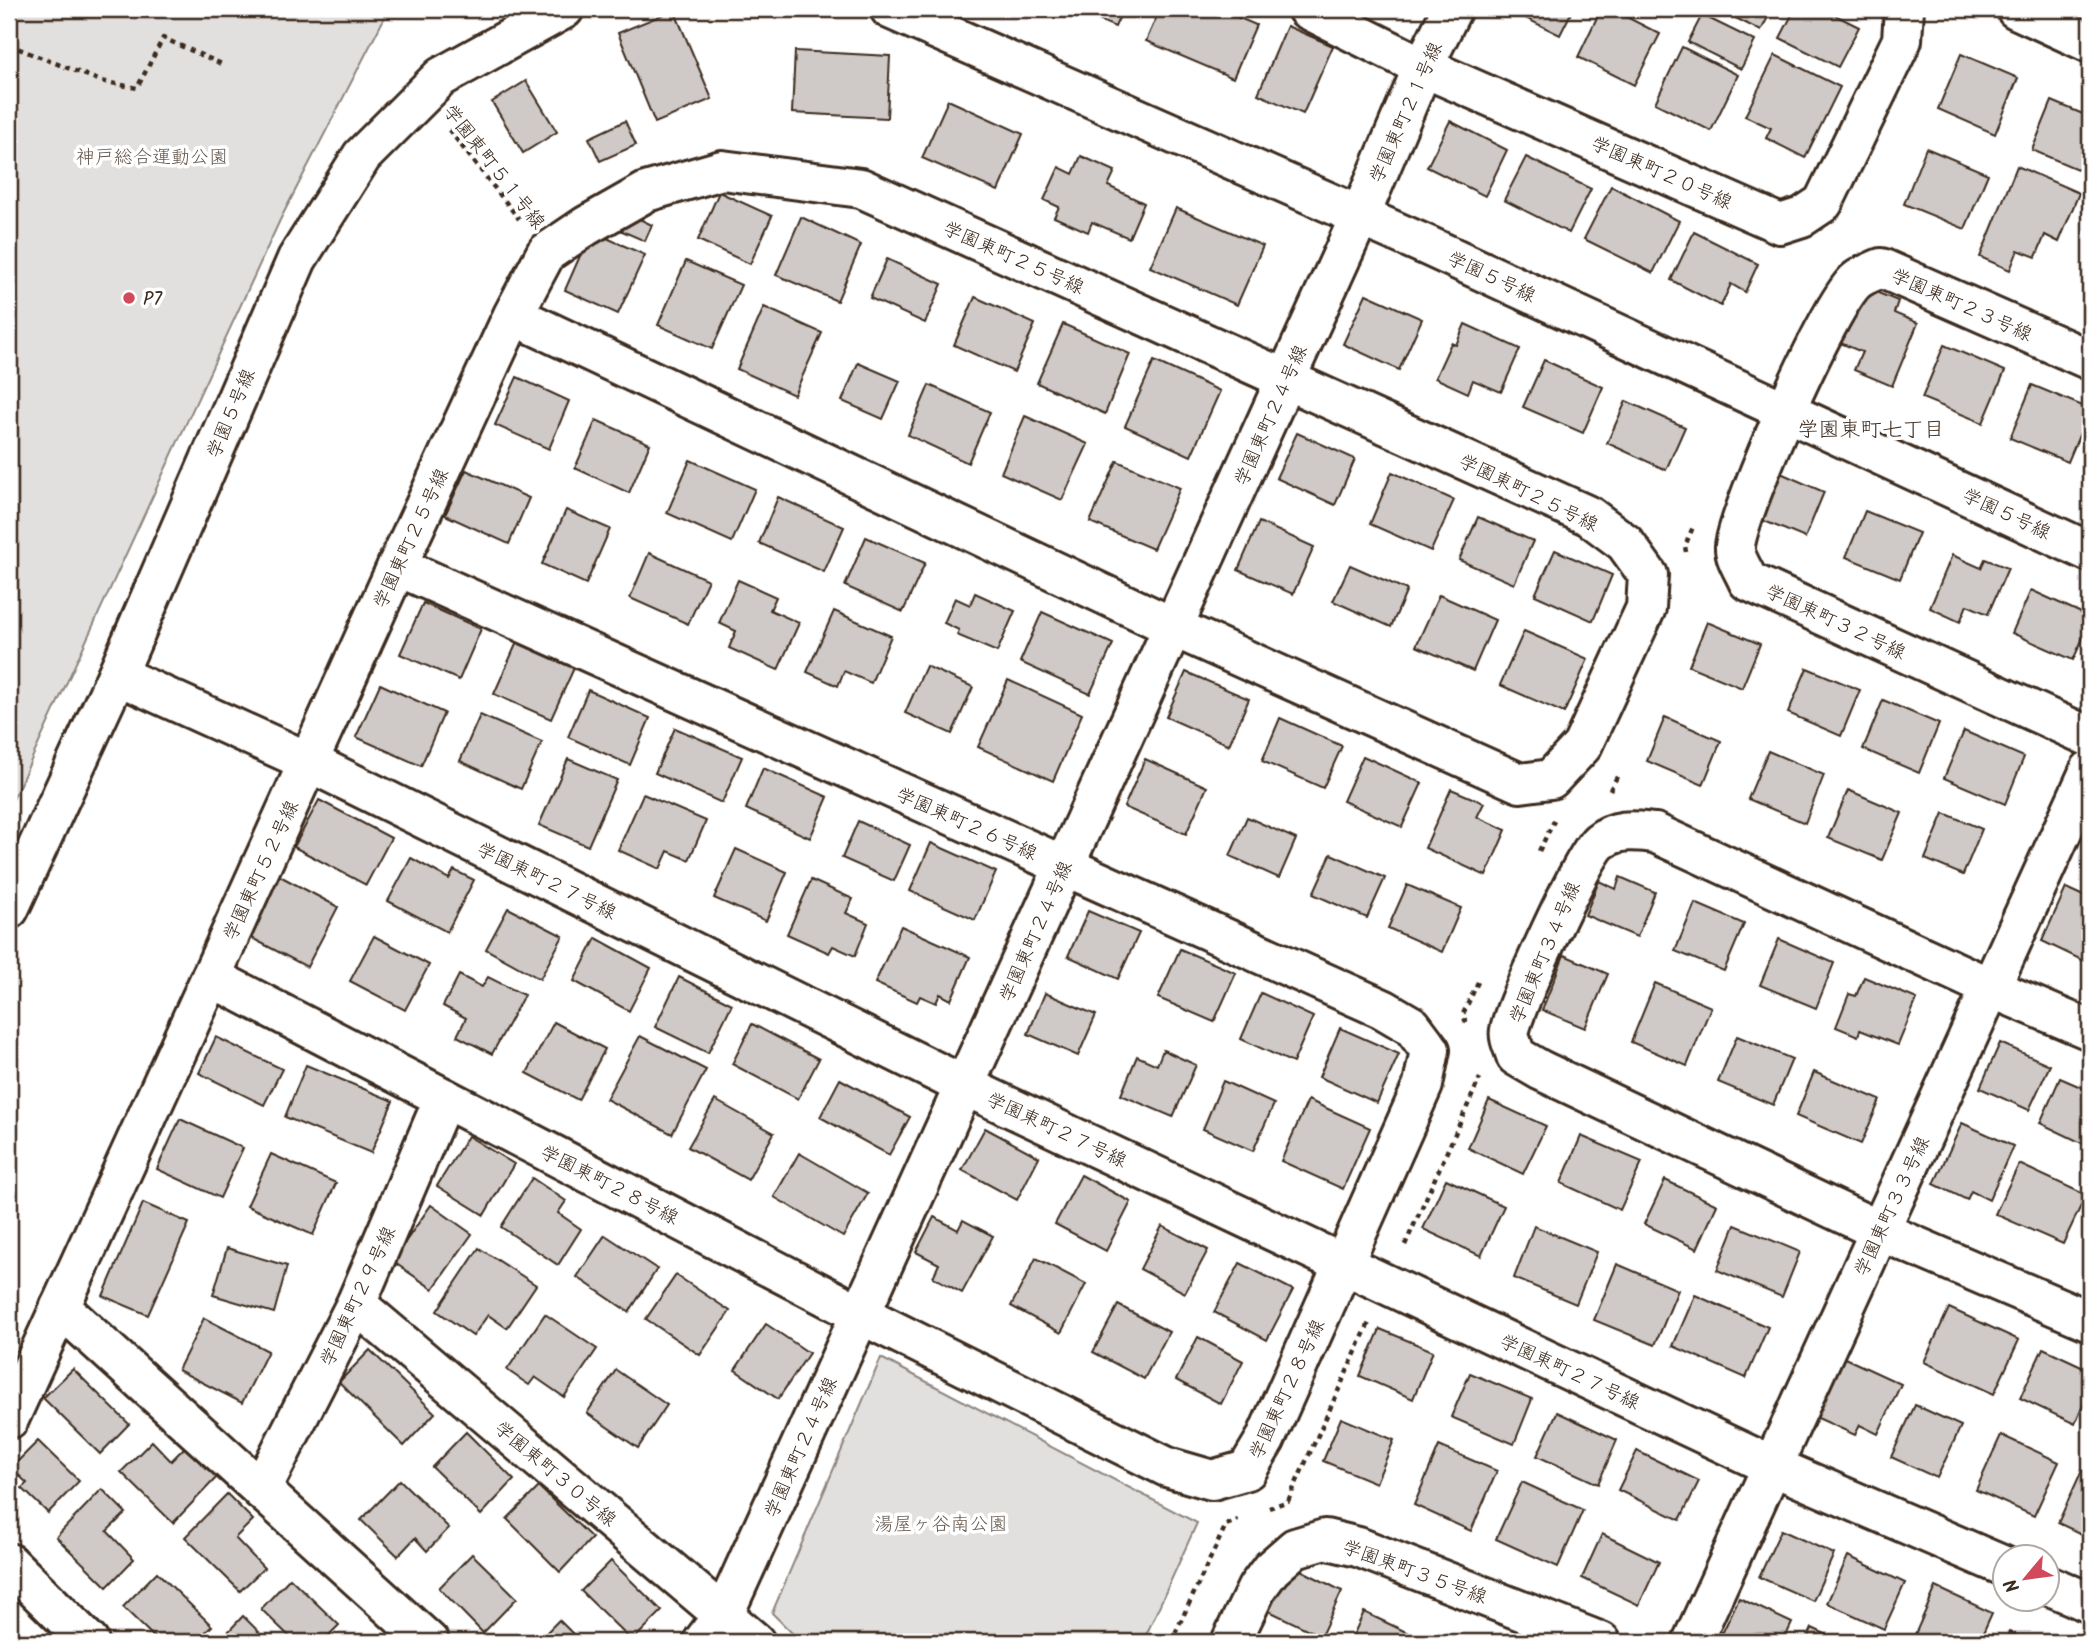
<svg xmlns="http://www.w3.org/2000/svg" width="2099" height="1651" viewBox="0 0 2099 1651" font-family="Kalam,'Klee One',sans-serif">
<style>
.green{fill:#e2e0de;stroke:#8e857e;stroke-width:2}
.building{fill:#cfcac7;stroke:#3b2a1e;stroke-width:2}
.lines{fill:none;stroke-linecap:round;stroke-linejoin:round}
.minor-casing{stroke:#3b2a1e;stroke-width:44}
.path{stroke:#3b2a1e;stroke-width:4.5;stroke-dasharray:5 5;stroke-linecap:butt}
.minor{stroke:#fff;stroke-width:38}
.poi-dot{fill:#d1495b;stroke:#fff;stroke-width:2.5}
.labels{text-anchor:middle;stroke-width:7;stroke-linejoin:round;paint-order:stroke}
.street-label{font-size:19px;fill:#3b2a1e;stroke:#fff}
.park-label{font-size:19px;fill:#65584e;stroke:#fff}
.poi-label{font-size:19px;fill:#3b2a1e;stroke:#fff;text-anchor:start}
.neighbourhood-label{font-size:21px;fill:#3b2a1e;stroke:#fff}
</style>
<rect width="100%" height="100%" fill="#fff"/>
<filter id="ink" filterUnits="userSpaceOnUse"><feTurbulence type="fractalNoise" baseFrequency=".0143" numOctaves="2"/><feDisplacementMap in="SourceGraphic" scale="14" xChannelSelector="R" yChannelSelector="G"/><feConvolveMatrix kernelMatrix="1 2 1 2 8 2 1 2 1" color-interpolation-filters="sRGB"/></filter>
<g filter="url(#ink)">
<g class="green">
<polygon points="9,9 389,9 280,220 9,808"/>
<polygon points="881,1358 1197,1523 1143,1642 801,1642 772,1613"/>
</g>
<g class="building">
<polygon points="1073,9 1123,9 1115,27"/>
<polygon points="1160,9 1218,9 1256,25 1233,78 1146,41"/>
<polygon points="1507,9 1573,9 1560,35"/>
<polygon points="1601,9 1611,9 1660,34 1634,85 1578,57"/>
<polygon points="1718,9 1772,9 1761,31"/>
<polygon points="1795,9 1823,9 1859,27 1838,67 1780,38"/>
<polygon points="674,10 712,99 655,123 618,33"/>
<polygon points="1702,15 1755,41 1741,69 1688,42"/>
<polygon points="1287,26 1333,46 1303,114 1258,94"/>
<polygon points="1682,47 1738,75 1711,131 1655,103"/>
<polygon points="795,51 890,56 887,118 792,113"/>
<polygon points="1961,54 2018,78 1995,134 1938,109"/>
<polygon points="1775,55 1840,87 1805,158 1766,138 1771,128 1745,116"/>
<polygon points="526,81 557,132 523,153 492,102"/>
<polygon points="948,100 1023,134 998,191 922,158"/>
<polygon points="2052,101 2090,117 2089,174 2032,150"/>
<polygon points="625,121 636,145 600,161 589,138"/>
<polygon points="1450,121 1507,150 1485,196 1427,167"/>
<polygon points="1926,148 1988,174 1965,229 1904,204"/>
<polygon points="1081,156 1115,171 1108,186 1144,203 1129,238 1092,222 1088,232 1054,217 1059,207 1044,200 1059,167 1073,174"/>
<polygon points="1526,157 1591,189 1569,233 1504,200"/>
<polygon points="2017,166 2079,193 2059,242 2045,235 2036,257 2018,250 2010,270 1980,257"/>
<polygon points="1611,186 1679,221 1653,273 1584,239"/>
<polygon points="719,192 772,216 750,264 698,240"/>
<polygon points="1176,208 1263,246 1237,305 1150,267"/>
<polygon points="629,214 652,225 645,241 622,231"/>
<polygon points="801,217 861,245 837,301 776,275"/>
<polygon points="591,231 645,255 618,314 565,290"/>
<polygon points="1694,232 1758,264 1745,292 1731,284 1721,306 1671,280"/>
<polygon points="887,259 942,284 925,323 870,298"/>
<polygon points="686,261 741,285 712,349 658,325"/>
<polygon points="1861,286 1898,301 1894,313 1918,323 1892,386 1854,370 1862,352 1838,342"/>
<polygon points="1366,294 1422,319 1399,370 1343,344"/>
<polygon points="975,297 1035,324 1014,372 954,345"/>
<polygon points="764,307 822,333 794,395 737,369"/>
<polygon points="1063,324 1130,354 1105,414 1037,383"/>
<polygon points="1465,324 1520,349 1501,392 1473,380 1468,393 1435,378 1451,343 1456,345"/>
<polygon points="1944,345 2005,371 1983,423 1922,398"/>
<polygon points="1544,360 1603,387 1583,433 1523,407"/>
<polygon points="1154,361 1220,391 1191,456 1125,426"/>
<polygon points="858,363 900,381 883,419 842,401"/>
<polygon points="517,377 569,401 549,449 495,425"/>
<polygon points="929,385 990,412 968,463 908,435"/>
<polygon points="2032,385 2090,409 2068,462 2010,438"/>
<polygon points="1626,401 1685,427 1666,470 1607,443"/>
<polygon points="1025,416 1088,444 1062,500 1001,473"/>
<polygon points="596,420 650,444 629,493 575,468"/>
<polygon points="1297,433 1355,459 1335,505 1276,478"/>
<polygon points="690,460 755,489 732,542 667,513"/>
<polygon points="1117,461 1180,488 1153,549 1090,522"/>
<polygon points="466,470 529,498 509,544 445,515"/>
<polygon points="1776,471 1824,492 1805,538 1757,518"/>
<polygon points="1392,472 1454,500 1431,551 1370,524"/>
<polygon points="778,497 844,527 824,572 759,543"/>
<polygon points="566,510 610,529 586,584 542,564"/>
<polygon points="1865,511 1919,533 1900,579 1846,557"/>
<polygon points="1478,517 1533,541 1514,584 1459,560"/>
<polygon points="1259,522 1314,547 1293,594 1238,570"/>
<polygon points="866,537 925,563 903,612 845,586"/>
<polygon points="1555,550 1612,575 1593,621 1535,595"/>
<polygon points="649,553 708,580 688,624 630,598"/>
<polygon points="1952,555 1981,568 1985,559 2008,568 1988,614 1967,605 1960,622 1930,608"/>
<polygon points="1350,565 1407,590 1391,627 1333,601"/>
<polygon points="738,580 776,597 770,610 799,623 778,670 729,648 736,631 719,623"/>
<polygon points="2031,590 2090,617 2090,623 2073,660 2012,633"/>
<polygon points="975,593 1015,611 997,652 957,635 959,630 944,623 955,598 970,605"/>
<polygon points="1439,595 1495,620 1473,671 1416,646"/>
<polygon points="423,603 481,629 459,680 400,654"/>
<polygon points="834,611 891,636 871,683 844,671 838,686 807,672"/>
<polygon points="1042,612 1113,644 1090,694 1020,662"/>
<polygon points="1707,622 1760,644 1742,688 1689,666"/>
<polygon points="1524,631 1588,659 1564,713 1500,685"/>
<polygon points="517,642 574,668 551,719 494,694"/>
<polygon points="926,666 973,687 952,734 905,713"/>
<polygon points="1807,668 1860,690 1841,736 1788,713"/>
<polygon points="1186,672 1249,699 1229,745 1166,717"/>
<polygon points="1008,680 1082,714 1053,781 978,747"/>
<polygon points="380,684 444,713 421,766 356,737"/>
<polygon points="588,690 650,718 630,765 568,737"/>
<polygon points="1883,700 1939,724 1919,773 1863,749"/>
<polygon points="480,715 542,742 521,789 460,761"/>
<polygon points="1665,717 1721,741 1703,785 1647,761"/>
<polygon points="1280,718 1342,746 1323,788 1262,761"/>
<polygon points="675,728 742,757 722,803 655,773"/>
<polygon points="1964,731 2024,757 2005,804 1944,778"/>
<polygon points="1768,751 1824,775 1805,823 1748,799"/>
<polygon points="1363,756 1422,783 1402,827 1343,801"/>
<polygon points="568,759 617,780 588,846 539,825"/>
<polygon points="1145,759 1207,787 1186,834 1124,807"/>
<polygon points="763,768 828,797 810,838 746,809"/>
<polygon points="1451,789 1484,803 1477,817 1506,830 1486,876 1425,848"/>
<polygon points="1848,790 1902,813 1882,860 1828,838"/>
<polygon points="643,794 706,821 689,860 668,851 660,869 618,850"/>
<polygon points="319,800 391,838 366,885 294,847"/>
<polygon points="1944,813 1982,829 1963,875 1925,859"/>
<polygon points="1247,817 1296,839 1279,878 1230,856"/>
<polygon points="858,821 910,845 894,881 842,858"/>
<polygon points="931,843 996,872 975,920 910,891"/>
<polygon points="736,849 787,872 766,921 714,898"/>
<polygon points="1331,854 1385,878 1367,918 1313,894"/>
<polygon points="411,858 449,879 454,870 474,880 447,932 388,901"/>
<polygon points="278,875 338,907 307,967 246,935"/>
<polygon points="1620,877 1655,892 1637,937 1585,915 1599,881 1616,889"/>
<polygon points="811,880 853,899 846,913 868,923 855,956 833,946 829,953 787,934"/>
<polygon points="1407,885 1461,908 1442,952 1388,928"/>
<polygon points="2066,888 2090,899 2090,964 2042,941"/>
<polygon points="1695,903 1744,924 1724,971 1675,951"/>
<polygon points="508,908 563,936 540,979 486,949"/>
<polygon points="1088,911 1139,933 1118,979 1068,956"/>
<polygon points="901,926 970,957 951,1000 940,994 936,1003 920,996 917,1002 875,983"/>
<polygon points="374,936 429,965 405,1010 350,981"/>
<polygon points="596,938 651,968 629,1011 574,981"/>
<polygon points="1779,939 1834,963 1816,1008 1760,985"/>
<polygon points="1180,949 1236,973 1214,1022 1158,998"/>
<polygon points="1564,955 1608,974 1585,1028 1542,1010"/>
<polygon points="459,975 482,987 488,977 524,995 492,1054 457,1036 466,1018 443,1006"/>
<polygon points="679,977 732,1004 708,1053 655,1027"/>
<polygon points="1864,977 1917,999 1898,1045 1860,1030 1858,1036 1836,1027 1849,994 1856,996"/>
<polygon points="1655,983 1711,1007 1687,1066 1631,1042"/>
<polygon points="1045,993 1096,1015 1078,1056 1028,1034"/>
<polygon points="1261,993 1313,1017 1293,1063 1241,1039"/>
<polygon points="554,1022 605,1049 578,1100 527,1073"/>
<polygon points="752,1024 819,1059 798,1099 732,1064"/>
<polygon points="1340,1028 1399,1054 1377,1103 1319,1077"/>
<polygon points="640,1036 706,1070 672,1134 606,1099"/>
<polygon points="1737,1036 1792,1059 1773,1105 1718,1082"/>
<polygon points="216,1037 282,1069 264,1105 199,1073"/>
<polygon points="2000,1043 2050,1065 2029,1110 1980,1088"/>
<polygon points="1163,1050 1196,1065 1173,1117 1121,1095 1137,1056 1157,1065"/>
<polygon points="306,1065 393,1101 371,1153 285,1117"/>
<polygon points="1814,1072 1880,1100 1861,1144 1796,1116"/>
<polygon points="2060,1078 2090,1091 2090,1147 2040,1123"/>
<polygon points="840,1079 910,1117 889,1155 820,1117"/>
<polygon points="1223,1081 1274,1104 1253,1151 1203,1129"/>
<polygon points="715,1100 774,1133 748,1180 688,1147"/>
<polygon points="1308,1100 1370,1128 1343,1189 1281,1161"/>
<polygon points="1489,1100 1546,1126 1523,1174 1468,1148"/>
<polygon points="180,1119 243,1148 220,1198 157,1169"/>
<polygon points="1962,1123 2013,1146 1989,1200 1971,1191 1967,1200 1934,1184"/>
<polygon points="985,1128 1039,1157 1017,1200 962,1170"/>
<polygon points="468,1136 514,1164 484,1215 437,1186"/>
<polygon points="1581,1136 1642,1162 1620,1210 1561,1183"/>
<polygon points="799,1153 868,1193 843,1237 774,1197"/>
<polygon points="271,1154 336,1183 313,1235 247,1206"/>
<polygon points="2019,1164 2086,1195 2063,1244 1995,1214"/>
<polygon points="1081,1175 1131,1202 1106,1251 1055,1224"/>
<polygon points="532,1178 566,1201 558,1213 581,1229 558,1265 501,1227"/>
<polygon points="1446,1179 1504,1206 1481,1256 1423,1229"/>
<polygon points="1665,1180 1717,1205 1697,1249 1644,1224"/>
<polygon points="143,1203 189,1223 148,1315 103,1296"/>
<polygon points="431,1205 472,1234 433,1289 392,1261"/>
<polygon points="934,1217 958,1230 963,1220 993,1236 962,1293 933,1277 939,1264 916,1252"/>
<polygon points="1735,1225 1800,1252 1782,1297 1717,1270"/>
<polygon points="1162,1226 1208,1250 1185,1293 1140,1269"/>
<polygon points="1534,1226 1597,1252 1576,1304 1514,1278"/>
<polygon points="605,1235 657,1269 629,1312 577,1277"/>
<polygon points="227,1248 287,1266 274,1313 213,1295"/>
<polygon points="479,1248 536,1285 507,1328 488,1315 473,1336 437,1311"/>
<polygon points="1036,1258 1086,1284 1061,1333 1011,1306"/>
<polygon points="1240,1263 1293,1290 1267,1340 1214,1312"/>
<polygon points="1617,1264 1678,1290 1655,1345 1594,1320"/>
<polygon points="676,1275 730,1311 700,1355 646,1319"/>
<polygon points="1695,1295 1768,1327 1746,1378 1673,1346"/>
<polygon points="1118,1305 1169,1332 1144,1379 1093,1352"/>
<polygon points="1949,1308 2019,1340 1994,1394 1924,1362"/>
<polygon points="545,1314 597,1349 564,1397 535,1377 529,1385 507,1370"/>
<polygon points="204,1318 268,1351 242,1403 178,1370"/>
<polygon points="766,1324 809,1353 778,1399 735,1370"/>
<polygon points="1380,1329 1433,1351 1413,1399 1360,1376"/>
<polygon points="1198,1337 1243,1361 1221,1404 1176,1380"/>
<polygon points="2043,1348 2090,1370 2090,1389 2075,1424 2020,1398"/>
<polygon points="370,1350 435,1413 404,1446 339,1382"/>
<polygon points="1836,1354 1901,1384 1878,1434 1860,1425 1855,1435 1809,1414"/>
<polygon points="73,1369 129,1424 100,1454 43,1398"/>
<polygon points="616,1370 667,1405 638,1448 587,1413"/>
<polygon points="1470,1373 1532,1399 1514,1444 1451,1417"/>
<polygon points="1915,1405 1961,1426 1937,1478 1891,1457"/>
<polygon points="1557,1412 1617,1440 1598,1484 1537,1456"/>
<polygon points="1341,1418 1394,1440 1376,1483 1323,1461"/>
<polygon points="466,1432 514,1480 481,1515 432,1467"/>
<polygon points="2001,1435 2059,1462 2034,1516 1976,1490"/>
<polygon points="38,1441 79,1481 48,1513 22,1488 27,1483 11,1468"/>
<polygon points="152,1441 171,1461 187,1445 218,1476 173,1523 121,1472"/>
<polygon points="1439,1446 1497,1471 1471,1531 1414,1505"/>
<polygon points="1637,1451 1699,1481 1680,1520 1618,1490"/>
<polygon points="2082,1470 2090,1474 2090,1538 2058,1523"/>
<polygon points="400,1480 449,1528 427,1551 415,1538 398,1556 361,1520"/>
<polygon points="1522,1482 1583,1510 1558,1567 1496,1539"/>
<polygon points="539,1487 592,1538 560,1572 507,1519"/>
<polygon points="102,1489 126,1513 107,1531 134,1559 107,1587 56,1537"/>
<polygon points="227,1494 253,1520 235,1538 264,1568 240,1591 185,1537"/>
<polygon points="1781,1530 1834,1554 1813,1601 1759,1577"/>
<polygon points="1602,1534 1659,1562 1639,1605 1582,1578"/>
<polygon points="472,1554 517,1598 483,1633 439,1588"/>
<polygon points="1848,1556 1905,1583 1884,1629 1827,1603"/>
<polygon points="611,1561 662,1611 632,1641 581,1591"/>
<polygon points="1289,1564 1342,1591 1321,1636 1267,1610"/>
<polygon points="157,1572 212,1626 195,1642 159,1642 123,1607"/>
<polygon points="290,1578 339,1625 322,1642 295,1642 261,1609"/>
<polygon points="1936,1587 1992,1613 1979,1642 1912,1641"/>
<polygon points="1739,1598 1792,1623 1783,1642 1718,1642"/>
<polygon points="1364,1612 1423,1640 1422,1642 1350,1642"/>
<polygon points="243,1616 259,1632 250,1642 234,1642 226,1634"/>
<polygon points="559,1620 581,1642 537,1642"/>
<polygon points="1812,1628 1843,1642 1806,1642"/>
<polygon points="2009,1632 2031,1642 2004,1642"/>
</g>
<g class="lines">
<g class="minor-casing">
<g id="minor">
<polyline points="890,9 1428,246 2090,552"/>
<polyline points="1307,9 1423,67 1780,224 1802,217 1823,203 1902,40 1904,9"/>
<polyline points="2016,9 2090,43"/>
<path d="M2090,360L1881,268C1873,272 1863,275 1857,280C1830,301 1739,509 1735,546C1734,557 1744,571 1748,581L2090,737"/>
<polyline points="117,675 309,762 965,1086 1772,1466 2004,1566"/>
<polyline points="9,909 117,675 297,259 362,156 441,77 564,9"/>
<polyline points="211,977 397,566 513,315 546,253 586,226 646,192 722,170 861,188 1589,516 1625,543 1648,575 1646,608 1582,746 1551,779 1520,783 1173,627 513,315"/>
<path d="M2090,1030L1991,988L1655,833C1634,831 1617,828 1599,842C1584,853 1514,1007 1510,1030C1508,1038 1514,1048 1516,1056L1540,1070L1880,1231L2090,1321"/>
<polyline points="356,1304 755,1642"/>
<polyline points="60,1307 429,1642"/>
<polyline points="9,1419 211,977 860,1314 1167,1467 1212,1480 1247,1470 1265,1440 1423,1085 1430,1050 1412,1026 1383,1009 397,566"/>
<polyline points="261,1490 356,1304 444,1098"/>
<polyline points="9,1563 89,1642"/>
<polyline points="2046,1584 2090,1603"/>
<polyline points="703,1642 724,1614 1360,216 1423,67 1452,9"/>
<polyline points="1231,1642 1257,1588 1271,1569 1295,1548 1325,1539 1358,1547 1601,1642"/>
<polyline points="1692,1642 2090,770"/>
</g>
</g>
<g class="path">
<polyline points="9,45 101,81 137,88 163,38 224,65"/>
<polyline points="449,130 519,219"/>
<polyline points="1686,552 1685,546 1693,527"/>
<polyline points="1610,790 1619,773"/>
<polyline points="1539,851 1554,821"/>
<polyline points="1466,1023 1463,1014 1478,982"/>
<polyline points="1405,1245 1480,1078"/>
<polyline points="1269,1508 1288,1501 1369,1323"/>
<polyline points="1171,1642 1226,1525 1238,1520"/>
</g>
<use href="#minor" class="minor"/>
</g>
</g>
<circle class="poi-dot" cx="129" cy="298" r="7"/>
<g class="labels">
<g class="street-label">
<text transform="translate(1405 112) rotate(-66)" y="7">学園東町２１号線</text>
<text transform="translate(495 166) rotate(52)" y="7">学園東町５１号線</text>
<text transform="translate(1662 172) rotate(24)" y="7">学園東町２０号線</text>
<text transform="translate(1014 257) rotate(24)" y="7">学園東町２５号線</text>
<text transform="translate(1492 276) rotate(25)" y="7">学園５号線</text>
<text transform="translate(1962 304) rotate(24)" y="7">学園東町２３号線</text>
<text transform="translate(230 413) rotate(-67)" y="7">学園５号線</text>
<text transform="translate(1270 415) rotate(-66)" y="7">学園東町２４号線</text>
<text transform="translate(1529 492) rotate(26)" y="7">学園東町２５号線</text>
<text transform="translate(2007 513) rotate(25)" y="7">学園５号線</text>
<text transform="translate(410 538) rotate(-65)" y="7">学園東町２５号線</text>
<text transform="translate(1836 621) rotate(25)" y="7">学園東町３２号線</text>
<text transform="translate(967 823) rotate(24)" y="7">学園東町２６号線</text>
<text transform="translate(260 870) rotate(-65)" y="7">学園東町５２号線</text>
<text transform="translate(547 880) rotate(26)" y="7">学園東町２７号線</text>
<text transform="translate(1035 931) rotate(-66)" y="7">学園東町２４号線</text>
<text transform="translate(1544 952) rotate(-67)" y="7">学園東町３４号線</text>
<text transform="translate(1057 1129) rotate(25)" y="7">学園東町２７号線</text>
<text transform="translate(610 1184) rotate(27)" y="7">学園東町２８号線</text>
<text transform="translate(1891 1206) rotate(-65)" y="7">学園東町３３号線</text>
<text transform="translate(357 1296) rotate(-65)" y="7">学園東町２９号線</text>
<text transform="translate(1570 1371) rotate(25)" y="7">学園東町２７号線</text>
<text transform="translate(1286 1389) rotate(-65)" y="7">学園東町２８号線</text>
<text transform="translate(800 1447) rotate(-66)" y="7">学園東町２４号線</text>
<text transform="translate(556 1473) rotate(40)" y="7">学園東町３０号線</text>
<text transform="translate(1415 1571) rotate(20)" y="7">学園東町３５号線</text>
</g>
<g class="park-label">
<text x="152" y="163">神戸総合運動公園</text>
<text x="941" y="1530">湯屋ヶ谷南公園</text>
</g>
<g class="poi-label">
<text x="143" y="305">P7</text>
</g>
<g class="neighbourhood-label">
<text x="1871" y="436">学園東町七丁目</text>
</g>
</g>
<rect width="2099" height="1651" fill="none" stroke="#fff" stroke-width="35"/>
<rect x="18" y="18" width="2064" height="1616" fill="none" stroke="#3b2a1e" stroke-width="2.5" filter="url(#ink)"/>
<g transform="translate(2026 1578) rotate(241)"><circle r="33" fill="#ffffff" stroke="#b1aaa5" stroke-width="2"/>
<path d="M0-5L12 26L0 18L-12 26Z" fill="#d1495b"/>
<text y="-10" font-size="19" font-weight="bold" text-anchor="middle" fill="#3b2a1e">N</text>
</g>
</svg>
